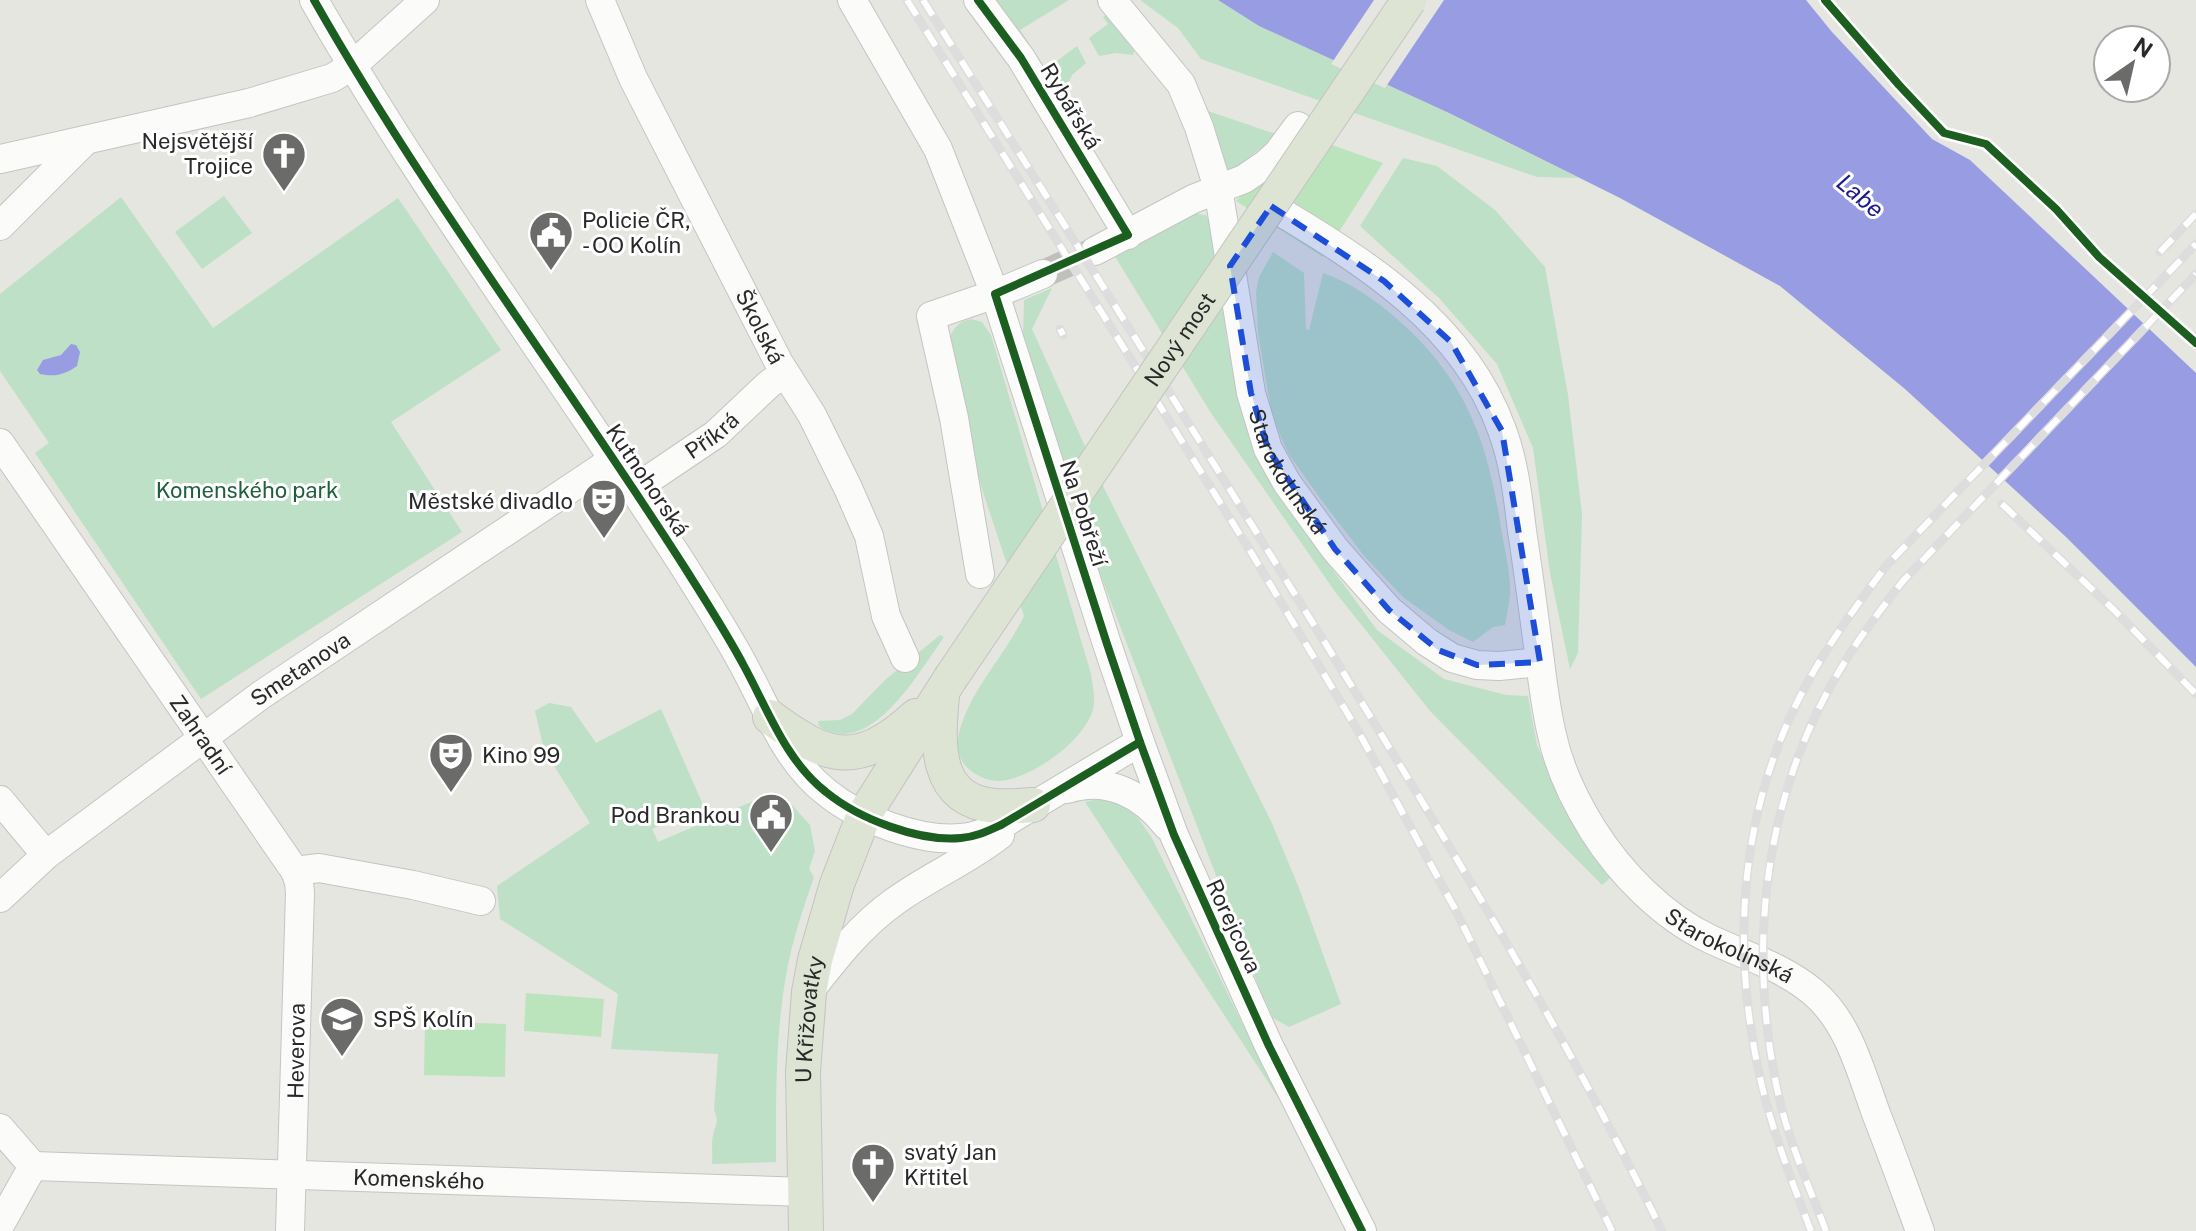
<svg xmlns="http://www.w3.org/2000/svg" width="2196" height="1231" viewBox="0 0 2196 1231" font-family="'Public Sans',sans-serif">
<style>
.green{fill:#bde0c7}
.pitch{fill:#bbe4bd}
.water{fill:#989ce3}
.pier{fill:#e5e6e0}
.lines{fill:none;stroke-linecap:round;stroke-linejoin:round}
.minor-tunnel{stroke:#bfc0bb;stroke-width:28;stroke-dasharray:28 14;stroke-linecap:butt}
.minor-casing{stroke:#c5c4c5;stroke-width:30}
.major-casing{stroke:#c3c3c1;stroke-width:36}
.minor{stroke:#fbfbfa;stroke-width:28}
.major{stroke:#dde4d4;stroke-width:34}
.rail-casing{stroke:#deddde;stroke-width:9}
.rail{stroke:#fff;stroke-width:6;stroke-dasharray:18;stroke-linecap:butt}
.major-bridge-casing{stroke:#c3c3c1;stroke-width:36;stroke-linecap:butt}
.major-bridge{stroke:#dde4d4;stroke-width:34}
.cycleway-casing{stroke:#fff;stroke-width:13}
.cycleway{stroke:#1b5e20;stroke-width:8}
.marked{fill:#1d4ed8;fill-opacity:0.2;stroke:#1d4ed8;stroke-width:6;stroke-dasharray:16 10;stroke-linejoin:round}
.labels{text-anchor:middle;stroke-width:6;stroke-linejoin:round;paint-order:stroke}
.street-label{font-size:22px;fill:#292929;stroke:#fff}
.poi-label{font-size:22px;fill:#292929;stroke:#fff;text-anchor:start}
.park-label{font-size:22px;fill:#1f5f3e;stroke:#fff}
.water-label{font-size:24px;font-style:italic;fill:#1c188e;stroke:#fff}
</style>
<rect width="100%" height="100%" fill="#e5e6e0"/>
<g class="green">
<polygon points="989,0 1069,0 1020,30 1028,42 1024,44"/>
<polygon points="1140,0 1218,0 1259,26 1449,113 1579,178 1537,177 1201,59 1178,28"/>
<polygon points="1108,13 1135,49 1133,55 1116,53 1099,56 1089,38 1108,24 1103,17"/>
<polygon points="1077,46 1086,63 1072,75 1060,101 1035,60 1037,56 1046,69"/>
<polygon points="1196,107 1279,135 1226,174"/>
<polygon points="1403,158 1437,166 1495,210 1545,267 1568,395 1582,514 1578,653 1570,669 1550,573 1533,448 1497,364 1439,298 1360,226"/>
<polygon points="224,196 252,233 202,269 175,232"/>
<polygon points="121,197 213,328 398,198 501,350 391,422 462,532 201,699 35,453 49,443 0,371 0,294"/>
<polygon points="1189,213 1206,215 1219,235 1227,341 1251,439 1305,532 1377,630 1444,679 1506,695 1528,696 1537,745 1565,810 1610,878 1602,885 1430,711 1336,593 1211,413 1114,255"/>
<path d="M1273,252L1304,273L1306,329L1309,330L1323,273C1351,283 1374,299 1396,318C1463,376 1486,436 1500,521C1503,544 1511,571 1510,594C1509,604 1507,615 1505,625L1493,627L1473,642L1449,630L1404,598L1365,557L1322,501L1288,453L1272,416L1258,333L1256,292L1259,277Z"/>
<polygon points="1052,288 1032,329 1102,484 1271,821 1299,888 1341,1004 1289,1027 1273,1018 1262,995 1057,462 1023,336 1024,300"/>
<path d="M971,319L982,322L991,335L1091,674C1092,683 1095,695 1094,704C1090,738 1032,779 999,781C988,781 980,777 971,771C959,762 956,748 959,733C970,690 1005,656 1024,616L981,486L948,347C951,332 954,323 971,319Z"/>
<path d="M940,635L944,637C920,670 870,761 819,726L818,721L840,720L852,714L885,680Z"/>
<path d="M549,703L571,707L596,743L661,709L704,807L652,829L658,842L770,794L785,797L810,825L815,851L809,869L814,877C804,906 794,935 788,965C775,1030 776,1097 776,1162L712,1164C713,1155 711,1144 713,1135C715,1126 720,1121 714,1111L718,1054L611,1049L618,994L500,919L497,886L590,823L544,750L535,711Z"/>
<path d="M1098,799C1130,800 1135,814 1152,838L1279,1099L1085,802Z"/>
</g>
<g class="pitch">
<polygon points="1301,134 1383,163 1323,257 1236,201"/>
<polygon points="526,993 604,999 601,1037 524,1031"/>
<polygon points="425,1021 506,1024 505,1077 424,1075"/>
</g>
<g class="water">
<polygon points="1218,0 1806,0 1832,32 1932,139 1970,160 2196,373 2196,667 2065,536 1905,389 1780,286 1620,198 1449,113 1259,26"/>
<path d="M71,344L76,345L80,352L77,366C64,375 55,377 40,374L37,370L43,360L61,355Z"/>
</g>
<polygon class="pier" points="1374,0 1444,0 1385,88 1331,64"/>
<g class="lines">
<polyline class="minor-tunnel" points="1043,274 1095,251"/>
<g class="minor-casing">
<g id="minor">
<path d="M314,0C426,197 563,377 685,568C705,600 726,632 744,666C768,710 786,761 826,792C859,819 919,842 961,838C976,837 988,831 1001,825L1140,742"/>
<path id="s1" d="M600,0L633,78L779,363L812,415L848,488L869,536L886,616L905,658"/>
<polyline points="852,0 938,149 995,294 1107,644 1140,742 1174,835 1269,1046 1362,1231"/>
<polyline points="978,0 1021,58 1128,235"/>
<path id="s2" d="M1112,0L1181,84L1199,127L1218,188L1251,393L1268,449L1287,483L1335,549L1363,581L1389,610L1427,642L1452,658L1477,665L1499,666L1540,662"/>
<polyline points="0,159 249,103 332,78 352,66 425,0"/>
<path id="s3" d="M1271,206C1363,261 1464,323 1502,430C1514,462 1518,497 1522,531C1528,569 1533,608 1538,646C1542,676 1545,706 1552,735C1559,768 1575,801 1593,830C1620,873 1663,917 1710,939C1744,955 1783,967 1813,992C1849,1022 1861,1073 1877,1116C1892,1154 1906,1193 1920,1231"/>
<polyline points="0,226 86,140"/>
<polyline points="1095,251 1193,199 1244,179 1266,164 1278,153 1298,126"/>
<path id="s4" d="M0,443L295,871L299,882L300,893L290,1231"/>
<path id="s5" d="M633,490L716,434L769,384L785,373"/>
<polyline points="980,574 954,418 931,316 995,294 1043,274"/>
<path d="M1067,789C1107,776 1142,794 1167,826"/>
<polyline points="0,800 46,855"/>
<polyline points="295,871 319,868 413,885 481,901"/>
<path id="s6" d="M0,898L46,855L261,695L613,460"/>
<path d="M809,992C834,960 860,926 894,902C928,877 967,861 1000,835"/>
<polyline points="0,1128 33,1166"/>
<path id="s7" d="M33,1166L805,1192"/>
<polyline points="0,1225 33,1166"/>
</g>
</g>
<g class="major-casing">
<g id="major">
<path d="M942,695C938,741 932,800 995,806C1007,807 1020,806 1033,805"/>
<path d="M770,717C828,760 858,769 916,716"/>
<path id="s8" d="M806,1231L803,1072L809,992L815,960L837,884L864,815L950,679"/>
</g>
</g>
<use href="#minor" class="minor"/>
<use href="#major" class="major"/>
<g class="rail-casing">
<g id="rail">
<polyline points="907,0 1249,549 1358,731 1454,907 1612,1231"/>
<path d="M923,0C1063,222 1202,444 1340,667C1453,852 1567,1036 1662,1231"/>
<polyline points="2160,252 2196,214"/>
<polyline points="1060,329 1063,335"/>
<polyline points="2002,504 2114,610 2196,694"/>
<path d="M1811,1231C1792,1182 1773,1133 1761,1082C1730,947 1739,810 1805,687C1828,644 1857,605 1886,566L2196,244"/>
<path d="M1826,1231C1809,1186 1788,1140 1778,1093C1746,944 1764,790 1846,660C1863,632 1883,607 1903,581L2196,274"/>
</g>
</g>
<use href="#rail" class="rail"/>
<g class="major-bridge-casing">
<g id="major-bridge">
<path id="s9" d="M950,679L1409,0"/>
</g>
</g>
<use href="#major-bridge" class="major-bridge"/>
<g class="cycleway-casing">
<g id="cycleway">
<path d="M314,0C426,197 563,377 685,568C705,600 726,632 744,666C768,710 786,761 826,792C859,819 919,842 961,838C976,837 988,831 1001,825L1140,742"/>
<polyline points="978,0 1021,58 1128,235 995,294 1107,644 1140,742 1174,835 1269,1046 1362,1231"/>
<polyline points="1825,0 1899,85 1944,133 1986,144 2056,209 2099,257 2196,343"/>
</g>
</g>
<use href="#cycleway" class="cycleway"/>
</g>
<path class="marked" d="M1271,206L1384,281L1451,342L1502,431L1540,662L1477,665L1438,650L1389,610L1335,549L1268,449L1251,393L1230,266Z"/>
<defs>
<g id="church-pin" transform="scale(2.3)"><path d="M0 17L-7.5 6A9.5 9.5 0 1 1 7.5 6Z" fill="#6b6b69" stroke="#fff"/><path d="M-1.2-6h2.4v3.5h3.3v2.4h-3.3V6h-2.4V-.1h-3.3v-2.4h3.3Z" fill="#fff"/></g>
<g id="civic-pin" transform="scale(2.3)"><path d="M0 17L-7.5 6A9.5 9.5 0 1 1 7.5 6Z" fill="#6b6b69" stroke="#fff"/><path d="M-.6-6.5H3V-4.5H.6V-3L4-1V1h2V6H-6V1h2V-1L-.6-3ZM-1.2 2.5V6h2.4V2.5Z" fill="#fff"/></g>
<g id="theatre-pin" transform="scale(2.3)"><path d="M0 17L-7.5 6A9.5 9.5 0 1 1 7.5 6Z" fill="#6b6b69" stroke="#fff"/><path d="M-5-5.5Q0-4 5-5.5V0Q5 5 0 6Q-5 5-5 0ZM-3.3-2.5H-1v1.5H-3.3ZM1-2.5H3.3v1.5H1ZM-2.8 1Q0 5.5 2.8 1Z" fill="#fff"/></g>
<g id="university-pin" transform="scale(2.3)"><path d="M0 17L-7.5 6A9.5 9.5 0 1 1 7.5 6Z" fill="#6b6b69" stroke="#fff"/><path d="M0-5L7-2L0 1L-7-2ZM-4 1L0 2.5L4 1V4Q0 6-4 4Z" fill="#fff"/></g>
</defs>
<g fill-rule="evenodd">
<use href="#church-pin" x="284" y="154"/>
<use href="#civic-pin" x="551" y="233"/>
<use href="#theatre-pin" x="604" y="501"/>
<use href="#theatre-pin" x="451" y="755"/>
<use href="#civic-pin" x="771" y="815"/>
<use href="#university-pin" x="342" y="1019"/>
<use href="#church-pin" x="873" y="1165"/>
</g>
<g class="labels">
<g class="street-label">
<text transform="translate(1071 106) rotate(59)" y="8">Rybářská</text>
<text dy="8" stroke="none"><textPath href="#s1" startOffset="364">Školská</textPath></text>
<text dy="8" stroke="none"><textPath href="#s9" startOffset="410">Nový most</textPath></text>
<text dy="8" stroke="none"><textPath href="#s5" startOffset="96">Příkrá</textPath></text>
<text dy="8" stroke="none"><textPath href="#s2" startOffset="514">Starokolínská</textPath></text>
<text transform="translate(648 480) rotate(56)" y="8">Kutnohorská</text>
<text transform="translate(1084 513) rotate(72)" y="8">Na Pobřeží</text>
<text dy="8" stroke="none"><textPath href="#s6" startOffset="378">Smetanova</textPath></text>
<text dy="8" stroke="none"><textPath href="#s4" startOffset="354">Zahradní</textPath></text>
<text transform="translate(1234 926) rotate(65)" y="8">Rorejcova</text>
<text dy="8" stroke="none"><textPath href="#s3" startOffset="924">Starokolínská</textPath></text>
<text dy="8" stroke="none"><textPath href="#s8" startOffset="212">U Křižovatky</textPath></text>
<text transform="translate(296 1051) rotate(-89)" y="8">Heverova</text>
<text dy="8" stroke="none"><textPath href="#s7" startOffset="386">Komenského</textPath></text>
</g>
<g class="poi-label">
<text x="253" y="149" text-anchor="end">Nejsvětější<tspan x="253" dy="25">Trojice</tspan></text>
<text x="582" y="228">Policie ČR,<tspan x="582" dy="25">- OO Kolín</tspan></text>
<text x="573" y="509" text-anchor="end">Městské divadlo</text>
<text x="482" y="763">Kino 99</text>
<text x="740" y="823" text-anchor="end">Pod Brankou</text>
<text x="373" y="1027">SPŠ Kolín</text>
<text x="904" y="1160">svatý Jan<tspan x="904" dy="25">Křtitel</tspan></text>
</g>
<g class="park-label">
<text x="247" y="498">Komenského park</text>
</g>
<g class="water-label">
<text transform="translate(1860 196) rotate(40)" y="8">Labe</text>
</g>
</g>
<g transform="translate(2132 64) rotate(34)"><circle r="38" fill="#ffffff" stroke="#a9a9a9" stroke-width="2"/>
<path d="M0-6L14 30L0 20L-14 30Z" fill="#6b6b69"/>
<text y="-12" font-size="22" font-weight="bold" text-anchor="middle" fill="#292929">N</text>
</g>
</svg>
